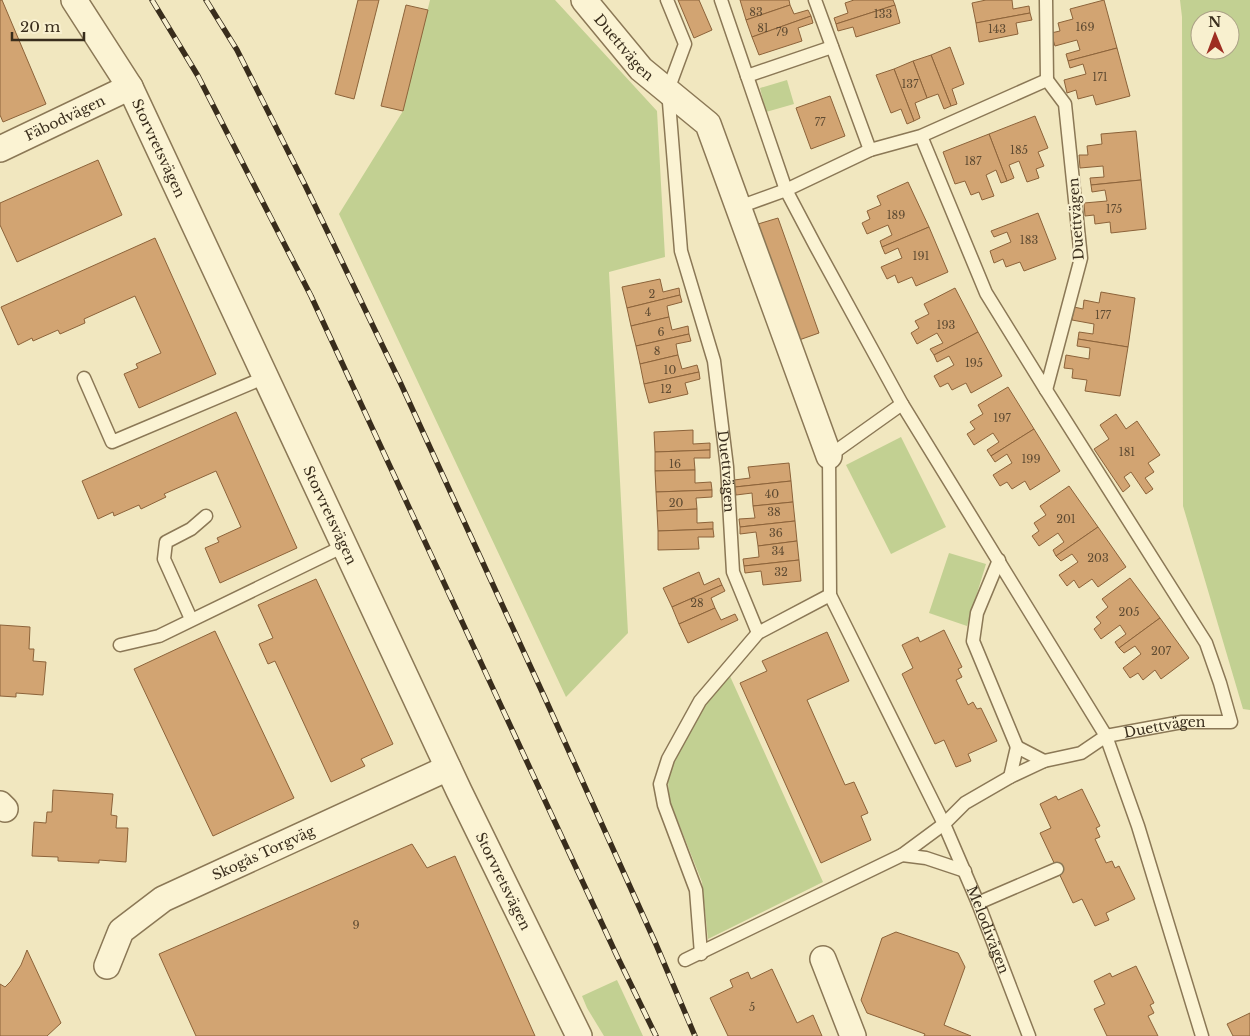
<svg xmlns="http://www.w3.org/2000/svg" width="1250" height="1036" viewBox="0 0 1250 1036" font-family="'Libre Baskerville',serif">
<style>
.green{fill:#c2d092;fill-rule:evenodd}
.building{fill:#d2a472;stroke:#8c633a}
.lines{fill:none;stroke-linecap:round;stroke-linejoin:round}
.service-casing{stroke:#8b7856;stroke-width:15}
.minor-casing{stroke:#8b7856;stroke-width:28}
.service{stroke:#fbf3d3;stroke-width:12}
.minor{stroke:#fbf3d3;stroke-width:25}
.rail-casing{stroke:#392d1c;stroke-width:5.5}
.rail{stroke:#f8f0cf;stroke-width:4;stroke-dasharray:11;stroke-linecap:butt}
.labels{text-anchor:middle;stroke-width:4.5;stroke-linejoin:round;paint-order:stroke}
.number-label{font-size:11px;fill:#5f4b32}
.street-label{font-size:14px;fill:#392d1c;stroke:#f8f0cf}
</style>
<rect width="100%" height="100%" fill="#f1e7bf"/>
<g class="green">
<polygon points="430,0 555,0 657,111 665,257 609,272 628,633 566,697 339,214 403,111"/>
<path d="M1180,0H1250V710L1243,709L1183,506L1182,17ZM1200,20H1230V50H1200Z"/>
<polygon points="787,80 794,104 766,112 760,88"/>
<polygon points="901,437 946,527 891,554 846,465"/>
<polygon points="949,553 986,564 967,626 929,613"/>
<polygon points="729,674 823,882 708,939 702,882 669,799 668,780 674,762 706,704"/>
<polygon points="617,980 643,1036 604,1036 587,1008 582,996"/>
</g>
<g class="building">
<polygon points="0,0 2,0 46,104 3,122 0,115"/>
<polygon points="358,0 379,0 354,99 335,94"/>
<polygon points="678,0 699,0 712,30 694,38"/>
<polygon points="740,0 789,0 790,5 746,20"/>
<polygon points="854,0 893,0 895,5 836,24 834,18 848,13 845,3"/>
<polygon points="986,0 1012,0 1013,9 1029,6 1030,13 976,23 972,3"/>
<polygon points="1104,0 1117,48 1068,61 1066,54 1080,50 1077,40 1055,46 1051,33 1060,31 1058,23 1073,19 1070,9"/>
<polygon points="406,5 428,10 403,111 381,106"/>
<polygon points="790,5 794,14 808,10 811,16 752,37 746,20"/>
<polygon points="895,5 900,23 856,37 853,27 838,31 836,24"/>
<polygon points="1030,13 1032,20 1016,23 1018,34 979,42 976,23"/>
<polygon points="811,16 813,23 798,28 802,41 759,55 752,37"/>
<polygon points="950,47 964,84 952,89 957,104 951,106 931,55"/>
<polygon points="1117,48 1130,96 1096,105 1093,95 1078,99 1076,90 1067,93 1064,80 1086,74 1083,64 1070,68 1068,61"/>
<polygon points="931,55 951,106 944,109 938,94 927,98 913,61"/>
<polygon points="913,61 927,98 915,103 920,118 914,121 894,69"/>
<polygon points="894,69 914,121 907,124 901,109 891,113 876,75"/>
<polygon points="830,96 845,136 811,149 796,108"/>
<polygon points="1035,116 1048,148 1038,152 1044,166 1036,169 1039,178 1027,182 1019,161 1009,165 1014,178 1007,181 989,134"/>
<polygon points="1136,131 1141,180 1091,185 1090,178 1104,177 1103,166 1080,168 1079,155 1088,155 1087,146 1102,144 1101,134"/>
<polygon points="989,134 1007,181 1001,183 996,170 986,175 994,196 982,200 979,192 971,195 965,181 955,184 943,152"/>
<polygon points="98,160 122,215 17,262 0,225 0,203"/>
<polygon points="1141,180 1146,229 1111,233 1110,222 1095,224 1094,215 1085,216 1084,203 1107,201 1105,190 1092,192 1091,185"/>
<polygon points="908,182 929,227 882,247 880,241 892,235 888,225 867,234 862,223 870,219 867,211 881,205 877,196"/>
<polygon points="1038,213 1056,259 1024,271 1020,262 1006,267 1003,259 994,263 990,251 1011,242 1007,232 994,237 991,231"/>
<polygon points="778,218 819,333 799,340 758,224"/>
<polygon points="929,227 948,272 916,286 912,277 898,283 895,275 887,279 881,267 902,258 898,248 885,254 882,247"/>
<polygon points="155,238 216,374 139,408 124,374 138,368 136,364 161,353 135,296 84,319 85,323 60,334 58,330 33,341 32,338 18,345 1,307"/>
<polygon points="660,279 663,292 679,288 680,295 627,308 622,287"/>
<polygon points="955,288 978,332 934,355 930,349 943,343 937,333 917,344 911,333 919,328 915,321 929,314 924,304"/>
<polygon points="1101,292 1135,298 1128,347 1078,339 1079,332 1093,334 1094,324 1072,320 1074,307 1083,309 1084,300 1099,303"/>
<polygon points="680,295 682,302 667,306 669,317 631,326 627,308"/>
<polygon points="669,317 672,330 688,326 689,334 636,346 631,326"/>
<polygon points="978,332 1002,376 971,393 966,383 952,390 948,383 940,387 934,376 954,365 949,356 937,362 934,355"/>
<polygon points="689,334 691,341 676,344 678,355 640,364 636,346"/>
<polygon points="1078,339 1128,347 1120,396 1085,391 1087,380 1072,378 1073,369 1064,368 1066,355 1089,359 1090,348 1077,346"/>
<polygon points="678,355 682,369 697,365 699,372 644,384 640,364"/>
<polygon points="699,372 700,379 685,383 688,394 649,403 644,384"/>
<polygon points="1008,387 1034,429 991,456 987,450 999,442 993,433 974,445 967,434 975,429 970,422 983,414 978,405"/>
<polygon points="236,412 297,548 220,583 205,548 219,542 217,538 241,527 216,471 164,494 166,497 141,509 139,505 114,516 113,512 98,519 82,481"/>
<polygon points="1116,414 1126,429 1137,421 1160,455 1148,463 1154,472 1145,478 1153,489 1146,494 1131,472 1124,477 1130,486 1123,492 1094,449 1109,439 1100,425"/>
<polygon points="1034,429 1060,471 1030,490 1025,481 1012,489 1007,482 1000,486 993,475 1012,463 1007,454 995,462 991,456"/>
<polygon points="693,430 693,444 710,443 710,450 655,452 654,432"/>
<polygon points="710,450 710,458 694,458 695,470 655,471 655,452"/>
<polygon points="789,463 791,481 735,487 734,480 750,478 748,467"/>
<polygon points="695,470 695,483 711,482 712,490 656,492 655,471"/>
<polygon points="791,481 793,502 753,506 752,493 736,495 735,487"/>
<polygon points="1069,486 1098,527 1056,556 1053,550 1064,542 1058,533 1039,546 1032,536 1039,531 1034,523 1046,515 1040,506"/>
<polygon points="712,490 712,497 696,498 697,509 657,511 656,492"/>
<polygon points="793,502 795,521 740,527 739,519 755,518 753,506"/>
<polygon points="697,509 697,523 713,522 713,529 658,531 657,511"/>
<polygon points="795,521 797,541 758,546 756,532 740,534 740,527"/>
<polygon points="1098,527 1126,567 1098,587 1092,579 1079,588 1074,580 1067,586 1059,575 1078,562 1072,554 1061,561 1056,556"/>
<polygon points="713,529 714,537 698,537 699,549 658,550 658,531"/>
<polygon points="797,541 799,560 744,566 743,559 759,557 758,546"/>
<polygon points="799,560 801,581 763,585 761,571 745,573 744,566"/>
<polygon points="699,572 704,585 719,578 722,585 672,607 663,588"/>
<polygon points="1130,578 1160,618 1119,648 1115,642 1126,634 1120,625 1101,639 1094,629 1101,623 1096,617 1108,607 1102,599"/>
<polygon points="316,579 393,744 361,759 365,766 331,782 275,661 268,664 259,644 273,638 258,605"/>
<polygon points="722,585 725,591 711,598 715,608 679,624 672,607"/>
<polygon points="715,608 721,620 735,614 738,620 688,643 679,624"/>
<polygon points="1160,618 1189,658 1161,679 1155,670 1143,680 1138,673 1130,678 1123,668 1141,654 1135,646 1124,653 1119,648"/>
<polygon points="0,625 30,627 29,649 34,649 33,661 46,662 43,695 16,693 16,697 0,696"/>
<polygon points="944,630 962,667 958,669 962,677 956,680 968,705 973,702 977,709 981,708 997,741 968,754 971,761 956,767 944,740 935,744 902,674 913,668 902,645 918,637 920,642"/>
<polygon points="215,631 294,798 213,836 134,669"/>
<polygon points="827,632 849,681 807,700 845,785 854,782 868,813 861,816 871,840 821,863 740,683 767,671 762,661"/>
<polygon points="1082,789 1100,826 1096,828 1100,837 1095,839 1106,863 1112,861 1115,868 1119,866 1135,899 1106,913 1109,920 1095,926 1082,899 1073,903 1040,833 1051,828 1040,804 1056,796 1058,800"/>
<polygon points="53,790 113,794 111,815 117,816 116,828 128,828 126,862 99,860 99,863 58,861 58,857 32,856 34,822 46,823 47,812 52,812"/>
<polygon points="412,844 427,868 455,856 535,1036 196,1036 159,954"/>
<polygon points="896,932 958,953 965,967 944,1025 971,1036 924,1036 925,1034 867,1013 861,1000 882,938"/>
<polygon points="27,950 61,1023 47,1036 0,1036 0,984 5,987 11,981 21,965"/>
<polygon points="1136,966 1154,1003 1150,1005 1154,1013 1148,1016 1158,1036 1107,1036 1094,1009 1105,1004 1094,981 1110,973 1112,977"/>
<polygon points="772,969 797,1023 813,1015 822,1036 728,1036 710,998 733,987 730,980 748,972 751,979"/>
<polygon points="1250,1013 1250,1036 1233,1036 1227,1024"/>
</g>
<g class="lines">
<g class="service-casing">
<g id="service">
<path id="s1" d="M667,0L685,44L668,90L681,251L714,361L727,467L733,572L758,633"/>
<polyline points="721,0 786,190 815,245 902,404 1106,736 1138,826 1202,1036"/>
<polyline points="815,0 870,150"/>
<polyline points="1046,0 1047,80"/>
<polyline points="747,76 832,47"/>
<polyline points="739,207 786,190 870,150 921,136 1047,80 1065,104 1081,258 1046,390 986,293 921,136"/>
<polyline points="84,378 112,442 266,377"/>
<path id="s2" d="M902,404L829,456L830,595L944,824L978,903L1029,1036"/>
<polyline points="999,560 977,613 973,641 1017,747"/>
<polyline points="191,619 164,559 166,542 191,529 206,516"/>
<polyline points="120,645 159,636 344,546"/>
<polyline points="1010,777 1017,747 1044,761"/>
<polyline points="902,855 926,858 965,871"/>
<polyline points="978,903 1057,869"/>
<polyline points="701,954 696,890 664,805 660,784 668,759 700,701 758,633 830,595"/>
<path id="s3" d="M685,960L902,855L944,824L965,803L1010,777L1044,761L1081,753L1106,736L1182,722H1231L1220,683L1206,643L1046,390"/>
</g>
</g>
<g class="minor-casing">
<g id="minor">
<path id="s4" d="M74,0L130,87L459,791L579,1036"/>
<path id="s5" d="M584,0L641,69L708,124L829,456"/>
<path id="s6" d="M0,149L130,87"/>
<polyline points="0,804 5,809"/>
<polyline points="823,959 853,1036"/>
<path id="s7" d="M107,966L121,931L163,899L448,768"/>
</g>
</g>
<use href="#service" class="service"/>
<use href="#minor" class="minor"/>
<g class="rail-casing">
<g id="rail">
<polyline points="152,0 198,76 311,296 617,956 656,1036"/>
<polyline points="206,0 237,50 305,185 400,382 544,696 655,942 695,1036"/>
</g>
</g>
<use href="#rail" class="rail"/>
</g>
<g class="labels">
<g class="number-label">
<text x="756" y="16">83</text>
<text x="883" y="18">133</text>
<text x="1085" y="31">169</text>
<text x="763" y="32">81</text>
<text x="997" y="33">143</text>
<text x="782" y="36">79</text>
<text x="1100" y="81">171</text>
<text x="910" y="88">137</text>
<text x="820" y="126">77</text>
<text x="1019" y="154">185</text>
<text x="973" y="165">187</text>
<text x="1114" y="213">175</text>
<text x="896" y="219">189</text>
<text x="1029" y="244">183</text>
<text x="921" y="260">191</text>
<text x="652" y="298">2</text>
<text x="648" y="316">4</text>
<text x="1103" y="319">177</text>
<text x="946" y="329">193</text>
<text x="661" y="336">6</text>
<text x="657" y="355">8</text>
<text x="974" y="367">195</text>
<text x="670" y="374">10</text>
<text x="666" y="393">12</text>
<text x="1002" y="422">197</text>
<text x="1127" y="456">181</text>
<text x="1031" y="463">199</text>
<text x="675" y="468">16</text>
<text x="772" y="498">40</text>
<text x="676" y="507">20</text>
<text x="774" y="516">38</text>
<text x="1066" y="523">201</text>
<text x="776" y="537">36</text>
<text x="778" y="555">34</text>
<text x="1098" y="562">203</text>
<text x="781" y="576">32</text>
<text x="697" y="607">28</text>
<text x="1129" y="616">205</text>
<text x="1161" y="655">207</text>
<text x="356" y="929">9</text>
<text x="752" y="1011">5</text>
</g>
<g class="street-label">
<text dy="5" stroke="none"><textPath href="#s5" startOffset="62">Duettvägen</textPath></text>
<text dy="5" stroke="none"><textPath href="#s6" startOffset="72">Fäbodvägen</textPath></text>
<text dy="5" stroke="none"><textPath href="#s4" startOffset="171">Storvretsvägen</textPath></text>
<text transform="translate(1076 219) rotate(-94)" y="5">Duettvägen</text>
<text dy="5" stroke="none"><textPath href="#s1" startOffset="484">Duettvägen</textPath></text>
<text dy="5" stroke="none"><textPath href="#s4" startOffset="576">Storvretsvägen</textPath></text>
<text dy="5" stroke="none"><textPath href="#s3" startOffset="540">Duettvägen</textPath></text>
<text dy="5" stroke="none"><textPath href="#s7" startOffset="201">Skogås Torgväg</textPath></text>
<text dy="5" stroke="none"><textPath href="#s4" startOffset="981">Storvretsvägen</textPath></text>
<text dy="5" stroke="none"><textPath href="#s2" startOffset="599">Melodivägen</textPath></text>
</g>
</g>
<g transform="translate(1215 35) rotate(359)"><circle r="24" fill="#f8f0cf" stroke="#aca287"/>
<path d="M0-4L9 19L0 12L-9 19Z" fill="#9e2e22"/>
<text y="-8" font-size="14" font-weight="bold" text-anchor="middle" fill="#392d1c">N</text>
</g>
<path d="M12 32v8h72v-8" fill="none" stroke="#392d1c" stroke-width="2.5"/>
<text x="20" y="32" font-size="15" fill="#392d1c" stroke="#f8f0cf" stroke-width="4" paint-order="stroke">20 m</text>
</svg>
